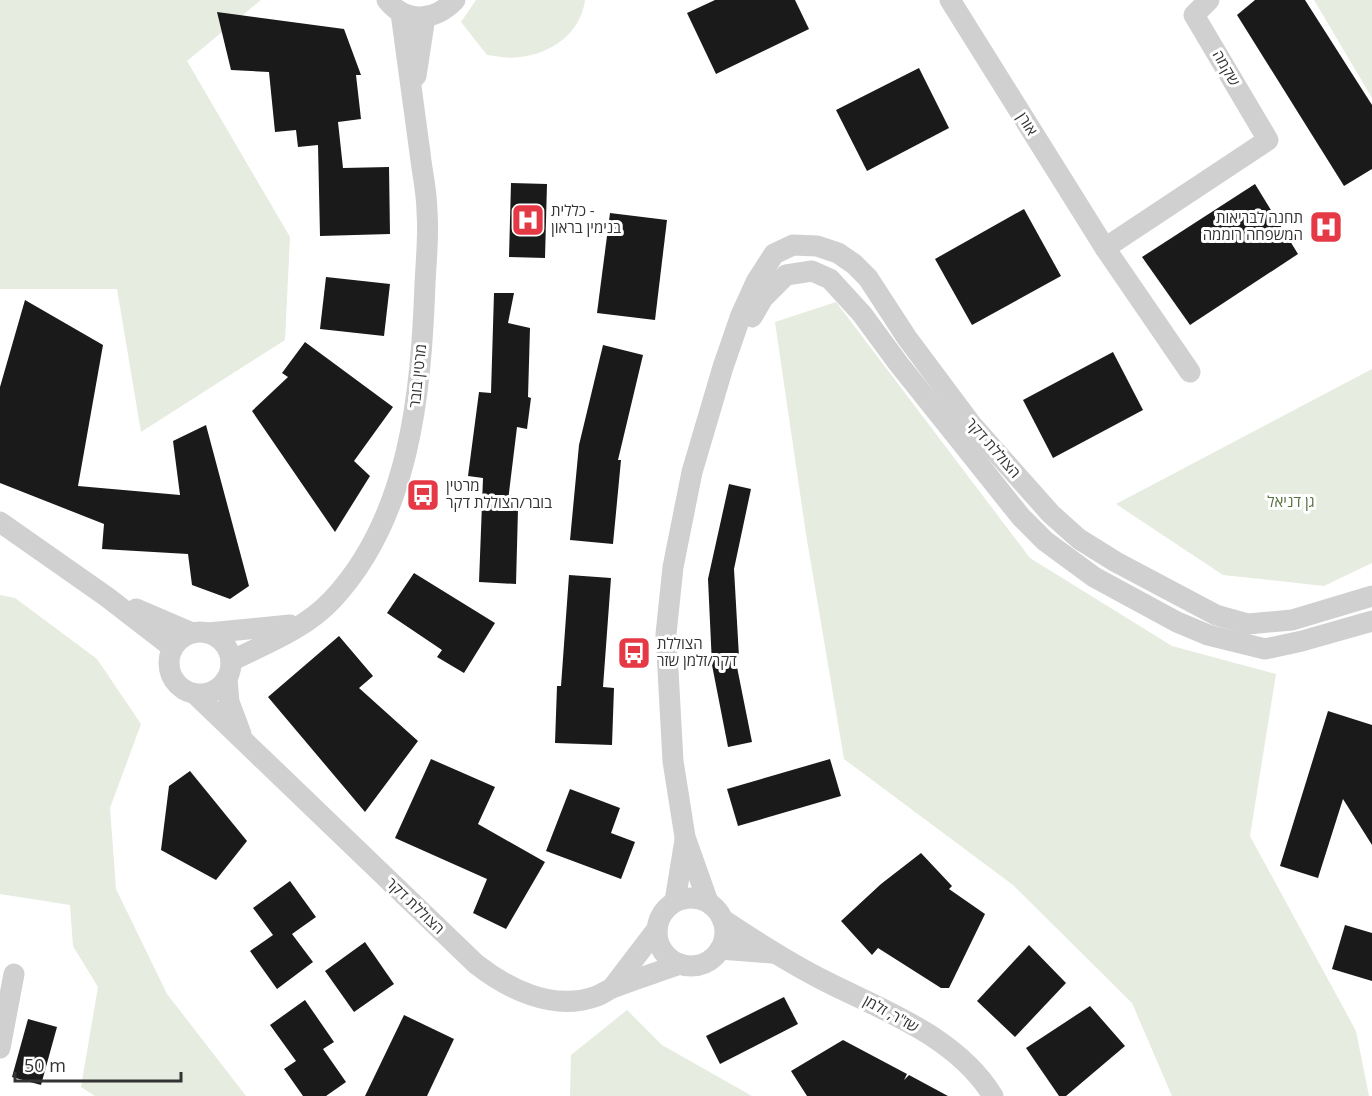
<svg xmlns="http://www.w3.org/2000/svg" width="1372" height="1096" viewBox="0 0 1372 1096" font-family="'Open Sans',Heebo,sans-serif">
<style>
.green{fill:#e6ecdf}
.building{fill:#1a1a1a}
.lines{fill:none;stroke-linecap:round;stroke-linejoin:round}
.street{stroke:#d0d0d0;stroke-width:21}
.labels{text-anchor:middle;stroke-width:6;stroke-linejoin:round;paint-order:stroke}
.street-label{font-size:15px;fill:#333;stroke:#fff}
.poi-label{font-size:15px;fill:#333;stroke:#fff;text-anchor:start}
.park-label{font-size:15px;fill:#56703f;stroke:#fff}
</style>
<rect width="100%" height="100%" fill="#fff"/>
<g class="green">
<polygon points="0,0 261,0 187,61 290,237 285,340 141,432 117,289 0,289"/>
<path d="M476,0H585C581,33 551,54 520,57C509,59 497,56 487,55L461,22Z"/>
<polygon points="1314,0 1372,0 1372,98"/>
<polygon points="836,302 1030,558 1172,646 1276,674 1250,836 1356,1031 1369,1096 1172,1096 1132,1003 1013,885 844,759 806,534 775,322"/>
<polygon points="1372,369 1372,563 1324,586 1223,575 1116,504"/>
<polygon points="0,595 15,598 97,659 141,724 110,808 116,889 167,994 246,1096 95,1096 81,1087 98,987 73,946 70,905 0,894"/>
<polygon points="627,1010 662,1045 752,1096 570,1096 571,1055"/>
</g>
<g class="building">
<polygon points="715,0 795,0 809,29 716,74 687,13"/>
<polygon points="1255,0 1305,0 1372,105 1372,169 1344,186 1237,15"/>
<polygon points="217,12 344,29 361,75 356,75 361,119 338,122 343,168 389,167 390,234 320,236 318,145 298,147 296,130 275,132 269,72 231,70"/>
<polygon points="919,68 949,128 867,171 836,110"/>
<polygon points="511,183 547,184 545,258 509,257"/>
<polygon points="1255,184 1298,254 1190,325 1142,257"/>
<polygon points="1024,209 1061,276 972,325 935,259"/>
<polygon points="610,213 667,220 655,320 597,313"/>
<polygon points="326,277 390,284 384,336 320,329"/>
<polygon points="494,293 514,293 508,323 530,328 528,397 531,398 527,429 517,427 507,509 518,509 516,584 479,582 483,478 468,476 479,392 491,393"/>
<polygon points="25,300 103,345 78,486 180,495 173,441 206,425 249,586 230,599 192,585 188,554 102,549 104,524 0,483 0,387"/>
<polygon points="305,342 393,407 354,461 370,476 335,532 252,411 288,377 282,373"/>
<polygon points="603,345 643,355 618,460 621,460 613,544 570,540 579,445"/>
<polygon points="1113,352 1143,410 1053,458 1023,400"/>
<polygon points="729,484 751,489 734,569 739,657 735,657 752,742 728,747 712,665 708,579"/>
<polygon points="414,573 495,623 464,673 437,657 442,650 387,613"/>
<polygon points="569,575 611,578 603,687 614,688 612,745 555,743 557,686 561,686"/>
<polygon points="339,636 373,676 359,688 418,741 365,812 268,697"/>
<polygon points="1328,711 1372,725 1372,845 1343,799 1318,878 1280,866"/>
<polygon points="431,759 495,787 478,824 545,862 506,929 473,913 487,879 395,838"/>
<polygon points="830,759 841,796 738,826 727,789"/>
<polygon points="190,771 247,841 216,880 161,850 169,786"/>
<polygon points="570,789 620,808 611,833 635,842 621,879 546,851"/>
<polygon points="921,853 952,886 949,889 985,914 949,988 941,988 878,948 872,955 841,921 881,884"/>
<polygon points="290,881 316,917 292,934 313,962 277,989 250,951 273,935 253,908"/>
<polygon points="1345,925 1372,933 1372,981 1332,969"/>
<polygon points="365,942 394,984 354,1012 325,971"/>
<polygon points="1029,945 1066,983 1015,1037 977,1001"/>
<polygon points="784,997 798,1024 720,1064 706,1036"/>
<polygon points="305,1000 334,1042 323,1049 346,1082 326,1096 303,1096 284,1069 296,1061 270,1025"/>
<polygon points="1090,1006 1125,1046 1066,1096 1059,1096 1026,1048"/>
<polygon points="404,1015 454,1039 427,1096 365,1096"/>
<polygon points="28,1019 57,1027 41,1085 12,1077"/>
<polygon points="843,1040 907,1074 904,1080 909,1075 948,1096 807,1096 791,1071"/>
</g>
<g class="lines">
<g class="street">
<path d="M387,0C406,24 435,21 455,0"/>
<polyline points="950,0 1105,248 1268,140 1194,15 1209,0"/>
<polyline points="416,76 425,17"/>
<polyline points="1105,248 1190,372"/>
<polyline points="752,317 763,298 786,275 812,271 830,279 862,314 898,363 1021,517 1045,541 1094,577 1177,622 1208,635 1265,649 1302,641 1372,621"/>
<polyline points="0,522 107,597 173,648"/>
<polyline points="136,609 192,633"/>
<circle cx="200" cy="663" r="31"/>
<polyline points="208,633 290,625"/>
<path d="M231,661C265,644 305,629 332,600C410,517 421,393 425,284C426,260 429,235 427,212C427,192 422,172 420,153C414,106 407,60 401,13"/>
<polyline points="227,679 229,702 241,734"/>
<path d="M195,694L476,964C508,989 552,1011 594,997C602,995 608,989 615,987C636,979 658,972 680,964"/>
<circle cx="691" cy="932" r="34"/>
<polyline points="675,901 685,840"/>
<polyline points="708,902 685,837 673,761 666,634 673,567 692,472 723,367 741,315 756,282 774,254 793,245 817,246 838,253 854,264 868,278 907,338 972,425 1051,514 1079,539 1116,562 1216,615 1248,624 1292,620 1372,596"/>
<path d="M722,919C755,941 789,963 825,981C884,1011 956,1036 993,1096"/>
<polyline points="720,949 772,953"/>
<polyline points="612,988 657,929"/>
<polyline points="0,1048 14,974"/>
</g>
</g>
<defs>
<g id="hospital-square" transform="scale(1.725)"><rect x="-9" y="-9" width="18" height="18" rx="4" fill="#e63946" stroke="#fff"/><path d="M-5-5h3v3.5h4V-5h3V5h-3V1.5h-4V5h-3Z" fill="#fff"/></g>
<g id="bus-square" transform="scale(1.725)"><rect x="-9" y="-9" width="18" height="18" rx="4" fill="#e63946" stroke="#fff"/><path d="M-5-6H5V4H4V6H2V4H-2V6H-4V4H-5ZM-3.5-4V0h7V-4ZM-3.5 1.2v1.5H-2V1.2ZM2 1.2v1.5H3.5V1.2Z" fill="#fff"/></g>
</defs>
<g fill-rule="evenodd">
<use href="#hospital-square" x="528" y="220"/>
<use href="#hospital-square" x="1326" y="227"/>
<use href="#bus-square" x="423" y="495"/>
<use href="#bus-square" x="634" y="653"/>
</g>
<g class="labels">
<g class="street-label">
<text transform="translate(1226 68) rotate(60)" y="5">שקמה</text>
<text transform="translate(1027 124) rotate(58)" y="5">אורן</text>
<text transform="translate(418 376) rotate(-84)" y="5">מרטין בובר</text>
<text transform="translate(993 448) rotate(49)" y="5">הצוללת דקר</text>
<text transform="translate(415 906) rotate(44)" y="5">הצוללת דקר</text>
<text transform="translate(891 1014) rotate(29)" y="5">שז"ר, זלמן</text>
</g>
<g class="poi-label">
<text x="551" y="216">כללית -<tspan x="551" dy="17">בנימין בראון</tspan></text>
<text x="1303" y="223" text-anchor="end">תחנה לבריאות<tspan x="1303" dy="17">המשפחה רוממה</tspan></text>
<text x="446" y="491">מרטין<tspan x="446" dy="17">בובר/הצוללת דקר</tspan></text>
<text x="657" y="649">הצוללת<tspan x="657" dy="17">דקר/זלמן שזר</tspan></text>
</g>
<g class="park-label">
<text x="1291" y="507">גן דניאל</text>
</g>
</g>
<path d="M15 1072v9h166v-9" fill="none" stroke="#333333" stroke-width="3"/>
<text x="24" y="1072" font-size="18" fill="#333333" stroke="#ffffff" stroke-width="4.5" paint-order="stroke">50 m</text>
</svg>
